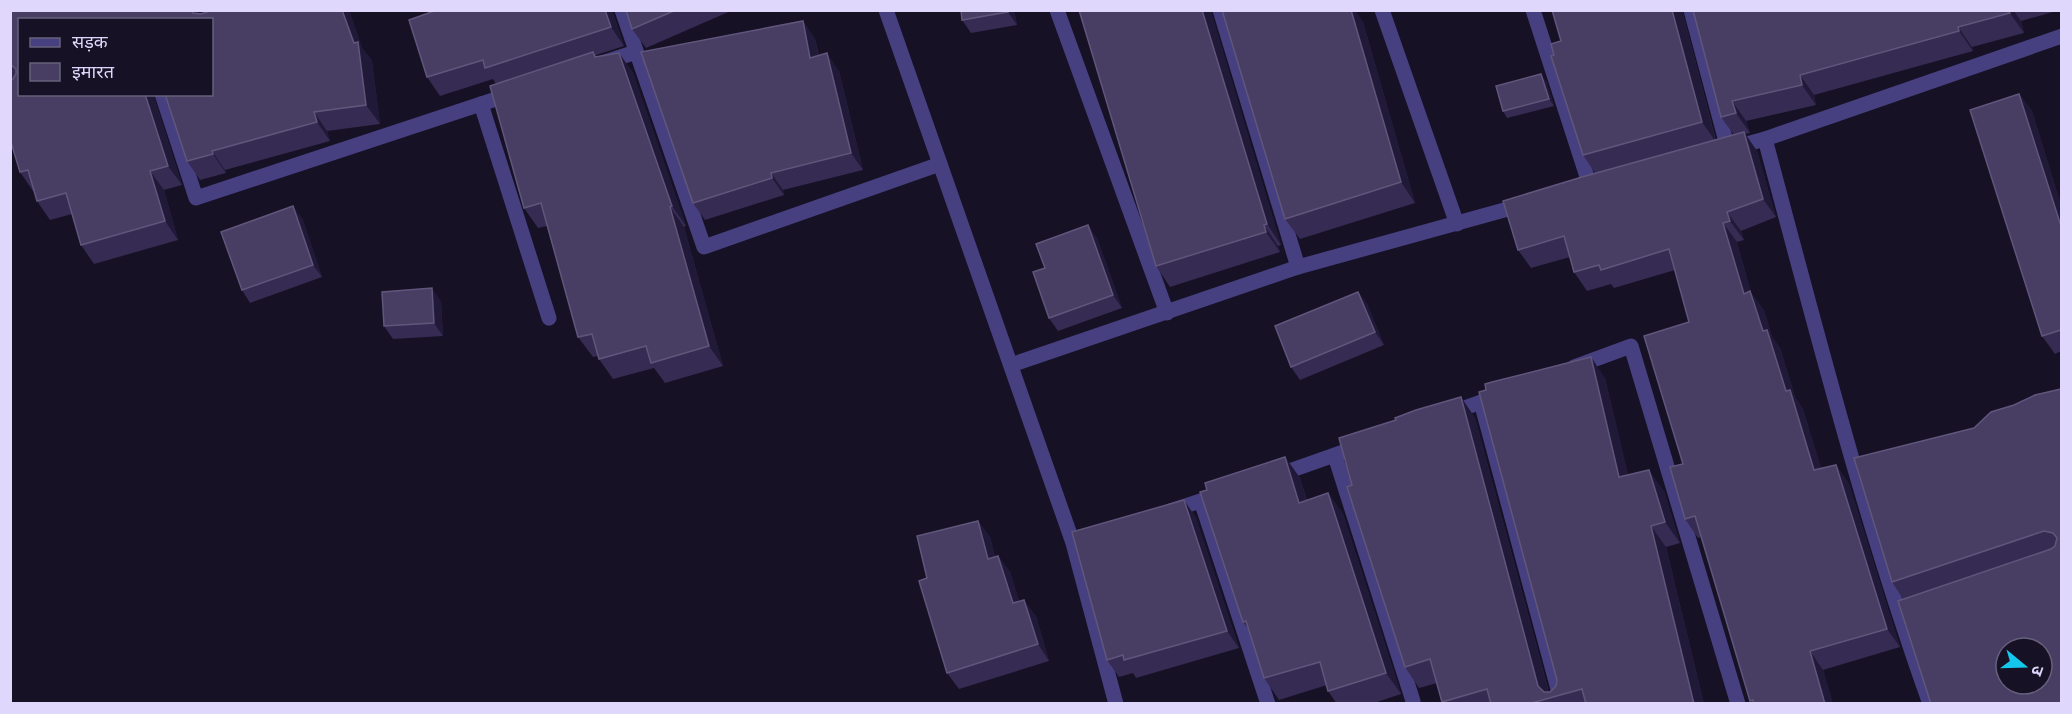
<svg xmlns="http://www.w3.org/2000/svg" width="2072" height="714" viewBox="0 0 2072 714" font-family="Lato,'Noto Sans Devanagari',sans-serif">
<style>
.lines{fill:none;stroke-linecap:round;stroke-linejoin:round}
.minor{stroke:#474080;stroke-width:15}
.wall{fill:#362b52}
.shaded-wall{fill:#211938}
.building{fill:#483e64;stroke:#60567c;stroke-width:1.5;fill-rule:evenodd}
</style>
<rect width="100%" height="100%" fill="#161125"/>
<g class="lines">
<g class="minor">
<polyline points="622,10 704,247 940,164"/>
<polyline points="886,10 1073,543 1116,704"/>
<polyline points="1057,10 1167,313"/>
<polyline points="1220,10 1298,267"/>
<polyline points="1382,10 1457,224"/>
<polyline points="1533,10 1590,186"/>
<polyline points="1691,10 1728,149"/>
<polyline points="602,63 636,52"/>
<polyline points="162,94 196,198 511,94"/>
<polyline points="481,104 549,318"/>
<path d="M1765,139C1816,329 1864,519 1930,704"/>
<polyline points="1732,148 1765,139 2062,36"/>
<polyline points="1011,365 1298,267 1526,204"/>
<polyline points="1574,367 1631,346 1738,704"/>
<polyline points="1481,402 1562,704"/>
<polyline points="1450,413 1501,395"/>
<polyline points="1335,456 1413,701"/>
<polyline points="1275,476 1360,446"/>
<polyline points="1201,501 1268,704"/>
<polyline points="1170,511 1221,494"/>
</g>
</g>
<g class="wall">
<polygon points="10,10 349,10 362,48 372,61 380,124 327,131 330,141 225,170 226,173 200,180 187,161 212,20 20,94 153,94 182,185 164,190 178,240 94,264 81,245 72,214 50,220 37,201 34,191 33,191 20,172 10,139"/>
<polygon points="626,10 733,10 646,48 632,29"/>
<polygon points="1014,10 1017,25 971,33 962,20"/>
<polygon points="1552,10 1682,10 1716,140 1734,135 1721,117 1693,10 2060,10 2021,21 2024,33 1972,47 1973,51 1814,95 1816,105 1746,121 1750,133 1745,134 1757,151 1776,217 1741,231 1744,240 1737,242 1751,293 1764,310 1772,337 1780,348 1795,397 1803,409 1821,469 1836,465 1849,484 1900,647 1823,670 1833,704 1752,704 1750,701 1701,537 1698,538 1685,519 1683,464 1689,322 1675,270 1614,288 1611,284 1587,291 1574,272 1570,257 1531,268 1518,250 1595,173 1583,155 1554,55 1561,41"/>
<polygon points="613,13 624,46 596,55 597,57 619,53 633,73 686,226 684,227 723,366 665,383 654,368 613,379 599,359 598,356 593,357 578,337 547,226 538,228 524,208 496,84 493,79 440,96 427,77"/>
<polygon points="1211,13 1281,245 1278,246 1280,252 1170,287 1156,266"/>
<polygon points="803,21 815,39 819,56 839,71 863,170 783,190 784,195 705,220 693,203"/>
<polygon points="1363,22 1415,203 1300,239 1285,219"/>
<polygon points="1546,81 1554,106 1507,118 1503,111"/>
<polygon points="2019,94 2032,111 2061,205 2061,351 2055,354 2042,336"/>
<polygon points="302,218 322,277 250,303 242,290"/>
<polygon points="1097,238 1122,308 1058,331 1049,318 1045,268"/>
<polygon points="1358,292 1367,304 1384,345 1300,380 1291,367"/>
<polygon points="441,301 443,336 393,339 384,326"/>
<polygon points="1605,378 1628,475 1664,491 1680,543 1666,547 1704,704 1443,704 1437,683 1419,688 1405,667 1352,485 1461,397 1475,418 1549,692 1550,692 1556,686"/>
<polygon points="2061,389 2061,704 1903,599 1892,582 1974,428 2014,405"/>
<polygon points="1285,457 1300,478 1307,500 1328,493 1343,514 1401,694 1371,704 1337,704 1328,691 1327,685 1279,700 1264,678 1249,630 1243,622 1207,490"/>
<polygon points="1184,500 1196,518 1239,648 1136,678 1133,673 1119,677 1107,660"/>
<polygon points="978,521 990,537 995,557 998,556 1010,572 1019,601 1036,616 1049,661 959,689 947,673 927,578"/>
</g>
<g class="shaded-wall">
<polygon points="191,10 206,10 209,15 197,20"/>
<polygon points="342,10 349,10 362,48 372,61 380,124 366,105 354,43"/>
<polygon points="605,10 613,10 613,13 624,46 611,27"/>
<polygon points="1007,10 1014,10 1017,25 1008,12"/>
<polygon points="1202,10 1211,10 1281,245 1267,224"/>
<polygon points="1346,10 1355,10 1363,22 1415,203 1401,182"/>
<polygon points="1672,10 1682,10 1716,142 1702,122"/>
<polygon points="2009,10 2013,10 2021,21 2024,33 2010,13"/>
<polygon points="803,21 815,39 822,75 810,58"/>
<polygon points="1958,27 1972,47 1973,51 1959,31"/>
<polygon points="619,53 633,73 686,226 672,206"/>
<polygon points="827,53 839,71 863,170 851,153"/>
<polygon points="1541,74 1546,81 1554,106 1549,99"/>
<polygon points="1800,75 1814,95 1816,105 1802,85"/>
<polygon points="145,94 153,94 182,185 168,166"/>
<polygon points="2019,94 2032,111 2061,205 2061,226"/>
<polygon points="1732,101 1746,121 1750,133 1736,113"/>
<polygon points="314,112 327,131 330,141 317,122"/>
<polygon points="1744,132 1757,151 1776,217 1763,199"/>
<polygon points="212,151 225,170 226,173 213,154"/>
<polygon points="150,171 164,190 178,240 165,221"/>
<polygon points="771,173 783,190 784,195 772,178"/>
<polygon points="293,206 302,218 322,277 313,265"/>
<polygon points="670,207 684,227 723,366 709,346"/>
<polygon points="1727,212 1741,231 1744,240 1730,221"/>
<polygon points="1723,223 1737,242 1751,293 1764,310 1772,337 1780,348 1795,397 1803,409 1828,489 1814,470 1786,391 1763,331 1744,294"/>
<polygon points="1088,225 1097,238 1122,308 1113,295"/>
<polygon points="1264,225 1278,246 1280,252 1266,232"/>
<polygon points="432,288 441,301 443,336 434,323"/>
<polygon points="1358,292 1367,304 1384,345 1375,332"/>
<polygon points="1591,357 1605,378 1634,498 1619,477"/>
<polygon points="1461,397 1475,418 1550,697 1538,686"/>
<polygon points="1285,457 1300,478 1314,524 1299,503"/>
<polygon points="1836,465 1849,484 1900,647 1887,629"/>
<polygon points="1649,470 1664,491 1680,543 1665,522"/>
<polygon points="1328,493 1343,514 1401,694 1386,673"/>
<polygon points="1184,500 1196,518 1239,648 1227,631"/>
<polygon points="978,521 990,537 1000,575 988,559"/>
<polygon points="1651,526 1666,547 1704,704 1694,704"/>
<polygon points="998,556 1010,572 1025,620 1013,603"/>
<polygon points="1024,600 1036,616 1049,661 1038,644"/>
<polygon points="1810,651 1823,670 1833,704 1825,704"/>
</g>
<g class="building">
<polygon points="10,10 191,10 193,13 201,14 213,10 342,10 354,43 358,42 366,105 314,112 317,122 212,151 213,154 187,161 165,94 212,94 212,20 20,20 20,94 145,94 168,166 150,171 165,221 81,245 66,193 37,201 28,170 20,172 10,139 10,80 13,79 16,74 16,69 10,64"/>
<polygon points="437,10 605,10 611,27 485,68 483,60 427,77 409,20"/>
<polygon points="626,10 676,10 632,29"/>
<polygon points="961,10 1007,10 1008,12 962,20"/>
<polygon points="1079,10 1202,10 1267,224 1264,225 1266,232 1156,266"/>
<polygon points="1222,10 1351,10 1401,182 1285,219"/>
<polygon points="1552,10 1672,10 1702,122 1583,155 1551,56 1554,55 1551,44 1561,41"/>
<polygon points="1693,10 2009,10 2010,13 1958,27 1959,31 1800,75 1802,85 1732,101 1736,113 1721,117"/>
<polygon points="803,21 810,58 827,53 851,153 771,173 772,178 693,203 641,52"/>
<polygon points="593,52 595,57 619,53 672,206 670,207 709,346 651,363 646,346 599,359 592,334 578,337 541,203 524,208 490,86"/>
<polygon points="1541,74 1549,99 1503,111 1496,86"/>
<polygon points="2019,94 2061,226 2061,330 2042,336 1970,110"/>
<polygon points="1744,132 1763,199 1727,212 1730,221 1723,223 1744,294 1750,291 1763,331 1767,330 1786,391 1790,390 1814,470 1836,465 1887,629 1810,651 1825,704 1754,704 1753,700 1750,701 1695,516 1685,519 1670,467 1683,464 1644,336 1689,322 1669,249 1601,270 1599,265 1574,272 1564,236 1518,250 1503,201 1582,177"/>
<polygon points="293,206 313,265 242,290 221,232"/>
<polygon points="1088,225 1113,295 1049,318 1033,272 1045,268 1036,244"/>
<polygon points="432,288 434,323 384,326 382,292"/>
<polygon points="1358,292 1375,332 1291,367 1275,326"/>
<polygon points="1591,357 1619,477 1649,470 1665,522 1651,526 1694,704 1586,704 1582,689 1528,704 1491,704 1487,689 1442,702 1430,659 1405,667 1347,487 1352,485 1339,438 1396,420 1395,418 1416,410 1461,397 1538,686 1544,692 1550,692 1556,686 1557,680 1479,392 1486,390 1485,384 1492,382"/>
<path d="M2061,389V704H1931L1898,601L2051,549L2055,546L2057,538L2053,533L2044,531L1892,582L1854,458L1974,428L1991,412L2014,405L2035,395ZM2006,648H2042V684H2006Z"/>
<polygon points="1285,457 1299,503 1328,493 1386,673 1328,691 1320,662 1264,678 1246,621 1243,622 1200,492 1207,490 1205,483"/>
<polygon points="1184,500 1227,631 1124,660 1123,655 1107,660 1072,532"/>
<polygon points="978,521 988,559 998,556 1013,603 1024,600 1038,644 947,673 919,581 927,578 917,536"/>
</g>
<rect width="2072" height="714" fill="none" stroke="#dfd8fc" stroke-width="24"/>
<rect x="18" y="18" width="195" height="78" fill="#161125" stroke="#66617b" stroke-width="1.5"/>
<rect x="30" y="38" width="30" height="9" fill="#474080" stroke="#66617b" stroke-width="1.5"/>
<text x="72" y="48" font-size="18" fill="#dfd8fc">सड़क</text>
<rect x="30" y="63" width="30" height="18" fill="#483e64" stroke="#66617b" stroke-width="1.5"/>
<text x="72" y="78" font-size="18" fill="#dfd8fc">इमारत</text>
<g transform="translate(2024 666) rotate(109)"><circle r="28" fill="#161125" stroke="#66617b" stroke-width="1.5"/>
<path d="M0-4.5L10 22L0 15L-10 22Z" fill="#13c7ed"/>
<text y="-9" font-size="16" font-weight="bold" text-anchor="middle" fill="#dfd8fc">उ</text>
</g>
</svg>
